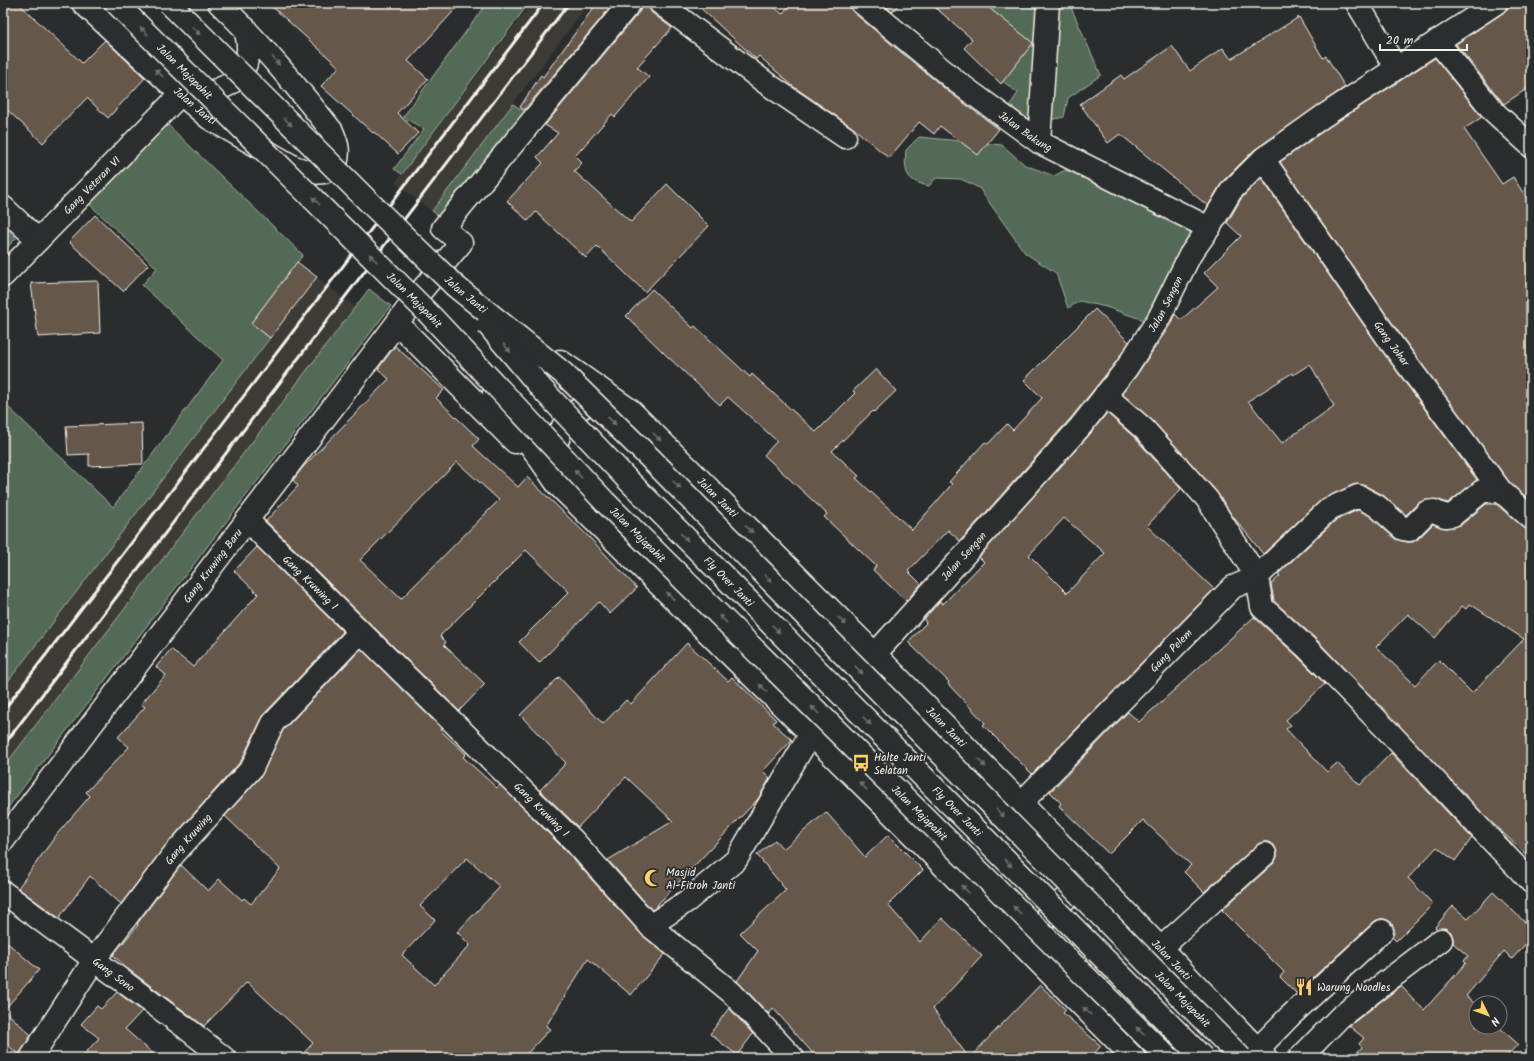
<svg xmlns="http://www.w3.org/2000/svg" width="1534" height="1061" viewBox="0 0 1534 1061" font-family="Kalam,sans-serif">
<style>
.built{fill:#3c3a37}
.green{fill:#536a56;stroke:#a4ae9f}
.building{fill:#65594c;stroke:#f4f1e8;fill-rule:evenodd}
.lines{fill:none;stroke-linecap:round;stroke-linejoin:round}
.minor-casing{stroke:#f4f1e8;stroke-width:25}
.minor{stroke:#2a2d2e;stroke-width:22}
.rail{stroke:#f4f1e8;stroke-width:3}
.highway-bridge-casing{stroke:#f4f1e8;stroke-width:25;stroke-linecap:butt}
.highway-bridge{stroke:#2a2d2e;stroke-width:22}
.oneway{fill:#71726f}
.labels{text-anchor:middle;stroke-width:3.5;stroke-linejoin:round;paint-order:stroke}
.street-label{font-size:11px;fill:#f4f1e8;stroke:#2a2d2e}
.poi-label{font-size:11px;fill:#f4f1e8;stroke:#2a2d2e;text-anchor:start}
</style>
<rect width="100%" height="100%" fill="#2a2d2e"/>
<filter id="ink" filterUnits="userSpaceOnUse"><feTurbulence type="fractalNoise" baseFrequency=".025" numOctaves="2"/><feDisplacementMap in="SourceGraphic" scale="8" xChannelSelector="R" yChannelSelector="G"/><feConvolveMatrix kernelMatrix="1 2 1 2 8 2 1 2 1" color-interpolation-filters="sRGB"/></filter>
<g filter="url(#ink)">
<g class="built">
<polygon points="532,3 589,3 432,211 395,183"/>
<polygon points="317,277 355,307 3,768 3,688"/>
</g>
<g class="green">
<polygon points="487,3 529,3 402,174 394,169 424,129 403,117"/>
<polygon points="999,3 1069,3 1101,75 1068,98 1064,117 1027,125 1007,109 1018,93 987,69 984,19"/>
<polygon points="513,104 531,116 445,221 432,211"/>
<polygon points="165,122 303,255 251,323 270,338 3,688 3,402 113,507 223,360 142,285 157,268 88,203"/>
<path d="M919,137L1002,145L1025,165L1054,176L1065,170L1108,185L1197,233L1144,320L1106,307L1080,301L1068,308L1056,273L1025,253L979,188L961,179L936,178L929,186C905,181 904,172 906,150Z"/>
<polygon points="3,225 16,238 3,252"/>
<polygon points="369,289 391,306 3,814 3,768"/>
</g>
<g class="building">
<polygon points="3,3 18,3 82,63 105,40 145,78 108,118 87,98 43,143 3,106"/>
<polygon points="268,3 461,3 408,61 428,79 397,113 418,133 398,154 374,132 373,133 321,86 339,67"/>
<polygon points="597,3 614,3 524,110 520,107 541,75 543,77"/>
<polygon points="642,3 648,3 649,8 652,13 672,28 637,67 649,77 615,117 612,114 575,156 582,163 574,171 631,222 667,184 709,226 645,292 597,246 586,258 536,212 528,221 507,201 543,163 537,157 558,133 545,125 640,11"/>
<polygon points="695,3 770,3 782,14 792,3 850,3 850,8 854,13 949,92 999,129 978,155 940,126 934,134 919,122 889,158 852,127 794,87 759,56 756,59"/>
<polygon points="882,3 900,3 892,12"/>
<polygon points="930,3 983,3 1033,43 1001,84 964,48 972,39"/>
<polygon points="1508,3 1531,3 1531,86 1504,104 1456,44 1503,13 1507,9"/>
<polygon points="1299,17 1323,58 1326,56 1345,87 1254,150 1222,182 1208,206 1120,134 1108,143 1080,104 1121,75 1124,79 1172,46 1190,71 1223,48 1231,59"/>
<polygon points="1435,58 1482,117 1464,129 1502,184 1513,177 1531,205 1531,501 1510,483 1402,337 1280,162 1329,127"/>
<path d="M1261,178L1382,351L1477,480L1448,503L1439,500H1425L1418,503L1406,515L1383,495L1364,485L1358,484L1353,485L1321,500L1263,554L1231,514L1216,491L1153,421L1122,394L1136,376L1170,325L1175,314L1181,320L1218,287L1204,273L1241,236L1227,223L1241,199ZM1310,364L1334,406L1282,443L1248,401L1292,373L1293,375Z"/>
<polygon points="95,215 148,265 123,291 69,242"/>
<polygon points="297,262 317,277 270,338 251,323"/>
<polygon points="98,281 100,333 38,337 31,283"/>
<polygon points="652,289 693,328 695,326 750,377 752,374 816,432 855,393 853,391 876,369 896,391 874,412 873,411 832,451 859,476 856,478 912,530 952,484 949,482 985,442 988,444 1007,424 1013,430 1042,398 1024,380 1095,309 1129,342 1116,362 1070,419 960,541 948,530 908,571 921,584 906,601 873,570 876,566 824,517 827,514 764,455 777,441 728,397 720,405 667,356 626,316"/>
<path d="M395,346L444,390L436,398L479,439L473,446L518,487L527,477L590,538L637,588L610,614L599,602L539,663L519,642L569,592L526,550L440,636L446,642L444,645L485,684L459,711L266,521L298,486L293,480L304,466L389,379L378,369ZM457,462L499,500L401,599L360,560Z"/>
<path d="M1107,413L1135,438L1181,489L1147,526L1214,589L1032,774L983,725L985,723L948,684L949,682L908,642L926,623L924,619L940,601L943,604L984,562L979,557L1089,435ZM1064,518L1105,553L1067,593L1029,555Z"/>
<polygon points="142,423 143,464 89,466 89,454 68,455 66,426"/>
<path d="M1486,504H1496L1523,527L1531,530V859L1488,819L1315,638L1274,601L1271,584L1280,576L1278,574L1336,520L1358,510L1370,516L1395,539L1407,542H1413L1418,539L1433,524L1446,528L1461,525ZM1470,604L1524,639L1472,693L1439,660L1415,685L1376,647L1408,614L1435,638L1462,606L1466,609Z"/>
<polygon points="257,547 343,632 264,714 241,761 165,846 121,904 90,876 59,918 18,888 57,834 90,796 86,792 129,747 118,737 145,707 141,704 166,675 156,667 171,649 193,667 258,594 234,571"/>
<polygon points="1254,617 1297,656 1325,684 1286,720 1291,725 1286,729 1327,772 1337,763 1360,785 1391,753 1472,838 1455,861 1437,847 1408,878 1433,904 1396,941 1392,937 1394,929 1391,922 1385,919 1380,919 1374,922 1296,993 1280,977 1284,972 1222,910 1274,863 1277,857 1277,852 1274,845 1268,842 1263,842 1257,845 1204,892 1184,872 1191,865 1143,820 1109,854 1059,806 1061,803 1050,792 1128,712 1139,722"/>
<polygon points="687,643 728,681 732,677 776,720 773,723 792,740 763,771 770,778 758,799 657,905 658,906 652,910 608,860 673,821 626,777 578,827 540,790 566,763 520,715 559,677 603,724 626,700 631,704"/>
<path d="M361,649L442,729L441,731L466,754L463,757L497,788L500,785L564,849L641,934L665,954L631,995L588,959L546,1026L550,1029L523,1058H299L313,1043L247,982L204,1026L128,969L113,955L138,925L137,924L181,865L208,891L219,879L242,900L244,898L251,904L280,869L225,816L261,776L283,730ZM467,858L500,887L457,932L470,945L434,985L402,955L435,920L420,906Z"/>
<polygon points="826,812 865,857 888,835 923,870 888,905 920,942 942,918 982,956 933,1009 969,1058 1040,985 1066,1010 1063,1013 1101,1046 1090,1058 817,1058 773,1008 769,1014 737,981 758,951 740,933 786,890 757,855 775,840 783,849"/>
<polygon points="1493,892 1531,928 1531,938 1512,959 1504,951 1466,996 1476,1005 1476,1027 1499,1027 1518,1044 1505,1058 1352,1058 1362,1047 1359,1044 1364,1038 1349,1026 1401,986 1424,1010 1466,963 1464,961 1468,956 1453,943 1453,938 1451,932 1445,928 1437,929 1435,927 1453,906 1468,919"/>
<polygon points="3,939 39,970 4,1010 31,1035 19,1055 3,1041"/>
<polygon points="117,992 142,1011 125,1029 158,1058 81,1058 99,1038 81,1024 97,1006 101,1009"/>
<polygon points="729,1008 753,1034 737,1055 710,1034"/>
</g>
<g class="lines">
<g class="minor-casing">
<g id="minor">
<path id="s1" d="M83,3L181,94L209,118L294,167L312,173L324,172L335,167C340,152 338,145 332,131C296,86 261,43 219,3"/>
<polyline points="660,3 766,83 845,137"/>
<path id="s2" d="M862,3L957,82L1039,142L1209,228"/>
<polyline points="1357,3 1396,68"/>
<polyline points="1437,41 1493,111 1531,146"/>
<polyline points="1039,142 1048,3"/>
<path id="s3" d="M1263,159L1392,344L1501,491L1531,518"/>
<polyline points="3,207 38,240"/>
<path id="s4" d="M3,276L181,94C213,95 250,86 248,46C248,40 246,34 245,28"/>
<polyline points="397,323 515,442"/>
<path id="s5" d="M560,361L630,410L875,654L1021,803L1266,1058"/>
<polyline points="494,393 558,485 891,813 1134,1058"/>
<polyline points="1105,395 1144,429 1207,499 1257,577 1262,607 1306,647 1389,732 1531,882"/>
<path d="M555,466C554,460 555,454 556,448C559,427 570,412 590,403C596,400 604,399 611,401"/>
<path id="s6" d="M247,520L573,840L650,926L731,992L793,1058"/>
<path id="s7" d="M875,654L1080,427L1126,369L1159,318L1190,255L1209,228L1231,191L1263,159L1322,117L1496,3"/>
<path id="s8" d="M1021,803L1233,587L1257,577L1329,509L1358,496L1377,506L1403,529L1409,530L1427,512L1434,511L1445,516L1453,515L1482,491H1501"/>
<path id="s9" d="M3,841L422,290L461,243L443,228L630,3"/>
<path id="s10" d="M3,892L186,1028L224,1058"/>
<polyline points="650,926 687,901 736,860 810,735"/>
<polyline points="1022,941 1089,876"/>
<polyline points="1160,949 1265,854"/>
<polyline points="1257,1050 1289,1017 1382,931"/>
<path id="s11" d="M31,1058L94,960L174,854L252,768L273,723L360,632"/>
<polyline points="1300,1058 1340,1017 1441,940"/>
</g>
</g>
<use href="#minor" class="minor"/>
<g class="rail">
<polyline points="3,711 544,3"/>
<polyline points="3,746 569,3"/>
</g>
<g class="highway-bridge-casing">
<g id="highway-bridge">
<path id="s12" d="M116,3L431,316L605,502L1168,1058"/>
<path id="s13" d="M169,3L368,201L455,286L563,373L650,458L1241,1058"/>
<path id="s14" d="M488,325L542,389L627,479L1203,1058"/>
</g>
</g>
<use href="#highway-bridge" class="highway-bridge"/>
</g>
<defs><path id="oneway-solid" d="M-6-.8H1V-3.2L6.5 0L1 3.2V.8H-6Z"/></defs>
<g class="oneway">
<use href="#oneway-solid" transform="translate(144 31) rotate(-135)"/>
<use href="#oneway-solid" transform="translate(196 31) rotate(45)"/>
<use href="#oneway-solid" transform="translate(276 61) rotate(50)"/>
<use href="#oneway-solid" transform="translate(159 73) rotate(-137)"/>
<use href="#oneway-solid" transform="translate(288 122) rotate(45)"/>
<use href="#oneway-solid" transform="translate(316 201) rotate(-135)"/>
<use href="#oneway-solid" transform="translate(373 258) rotate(-135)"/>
<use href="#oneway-solid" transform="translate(507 348) rotate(50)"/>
<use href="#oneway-solid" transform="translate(612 421) rotate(44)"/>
<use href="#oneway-solid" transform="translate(657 437) rotate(45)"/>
<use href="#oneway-solid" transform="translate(578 474) rotate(-133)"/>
<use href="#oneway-solid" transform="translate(677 485) rotate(45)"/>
<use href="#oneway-solid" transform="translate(749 529) rotate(45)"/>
<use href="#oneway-solid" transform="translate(684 537) rotate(45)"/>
<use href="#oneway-solid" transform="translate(768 578) rotate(45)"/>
<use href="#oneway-solid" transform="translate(670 596) rotate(-135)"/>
<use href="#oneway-solid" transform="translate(723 619) rotate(-135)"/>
<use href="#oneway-solid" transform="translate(842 621) rotate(45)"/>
<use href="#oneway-solid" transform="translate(776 629) rotate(45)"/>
<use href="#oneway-solid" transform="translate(859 670) rotate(45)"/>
<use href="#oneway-solid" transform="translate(763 688) rotate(-135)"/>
<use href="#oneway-solid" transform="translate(815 710) rotate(-135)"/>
<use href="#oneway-solid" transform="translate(867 721) rotate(45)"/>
<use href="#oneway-solid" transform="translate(982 763) rotate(46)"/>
<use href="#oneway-solid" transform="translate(863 786) rotate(-136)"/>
<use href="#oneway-solid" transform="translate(1000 813) rotate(45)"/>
<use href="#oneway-solid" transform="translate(1008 863) rotate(45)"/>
<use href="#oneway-solid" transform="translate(965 889) rotate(-135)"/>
<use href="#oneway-solid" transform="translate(1017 910) rotate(-135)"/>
<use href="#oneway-solid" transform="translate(1087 1011) rotate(-135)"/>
<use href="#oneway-solid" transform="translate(1140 1031) rotate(-135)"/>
</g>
</g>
<defs>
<g id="bus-bare" transform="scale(1.38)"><path d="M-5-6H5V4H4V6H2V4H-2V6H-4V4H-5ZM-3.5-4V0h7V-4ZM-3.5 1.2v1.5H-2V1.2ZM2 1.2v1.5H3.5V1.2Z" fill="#ffd166" stroke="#2a2d2e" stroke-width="2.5" paint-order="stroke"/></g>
<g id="mosque-bare" transform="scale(1.38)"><path d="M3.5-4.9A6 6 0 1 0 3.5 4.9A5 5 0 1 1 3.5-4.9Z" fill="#ffd166" stroke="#2a2d2e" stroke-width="2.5" paint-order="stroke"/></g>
<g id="restaurant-bare" transform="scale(1.38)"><path d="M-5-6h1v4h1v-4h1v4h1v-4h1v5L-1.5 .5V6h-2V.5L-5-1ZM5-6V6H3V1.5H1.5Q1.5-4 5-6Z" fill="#ffd166" stroke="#2a2d2e" stroke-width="2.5" paint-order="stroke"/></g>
</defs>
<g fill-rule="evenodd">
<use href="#bus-bare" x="861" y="763"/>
<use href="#mosque-bare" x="653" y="878"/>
<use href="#restaurant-bare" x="1304" y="987"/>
</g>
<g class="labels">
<g class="street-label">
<text dy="4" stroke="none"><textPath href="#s12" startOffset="97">Jalan Majapahit</textPath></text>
<text dy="4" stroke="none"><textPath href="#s1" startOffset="152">Jalan Janti</textPath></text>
<text dy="4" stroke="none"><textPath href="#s2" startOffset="208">Jalan Bakung</textPath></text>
<text dy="4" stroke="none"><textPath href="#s4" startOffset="127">Gang Veteran VI</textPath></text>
<text dy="4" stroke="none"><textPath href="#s13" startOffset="416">Jalan Janti</textPath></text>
<text dy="4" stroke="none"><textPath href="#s12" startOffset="421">Jalan Majapahit</textPath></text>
<text dy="4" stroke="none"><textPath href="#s7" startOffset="456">Jalan Sengon</textPath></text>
<text dy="4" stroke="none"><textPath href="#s3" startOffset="225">Gang Johar</textPath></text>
<text dy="4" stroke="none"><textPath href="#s5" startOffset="209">Jalan Janti</textPath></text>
<text dy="4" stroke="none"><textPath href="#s12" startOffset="745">Jalan Majapahit</textPath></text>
<text dy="4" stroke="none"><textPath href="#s7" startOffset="132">Jalan Sengon</textPath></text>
<text dy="4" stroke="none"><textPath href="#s9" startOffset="346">Gang Kruwing Baru</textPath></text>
<text dy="4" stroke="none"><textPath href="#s14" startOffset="352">Fly Over Janti</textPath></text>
<text dy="4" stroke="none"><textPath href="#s6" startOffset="89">Gang Kruwing 1</textPath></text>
<text dy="4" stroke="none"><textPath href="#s8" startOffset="214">Gang Pelem</textPath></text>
<text dy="4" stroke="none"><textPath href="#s5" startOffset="533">Jalan Janti</textPath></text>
<text dy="4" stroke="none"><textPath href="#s6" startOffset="413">Gang Kruwing 1</textPath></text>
<text dy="4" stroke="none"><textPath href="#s14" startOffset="676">Fly Over Janti</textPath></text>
<text dy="4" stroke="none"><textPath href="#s12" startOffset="1141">Jalan Majapahit</textPath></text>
<text dy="4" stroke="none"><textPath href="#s11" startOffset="270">Gang Kruwing</textPath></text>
<text dy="4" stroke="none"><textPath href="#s5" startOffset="857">Jalan Janti</textPath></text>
<text dy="4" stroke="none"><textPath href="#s10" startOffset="138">Gang Sono</textPath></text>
<text dy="4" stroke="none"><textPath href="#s13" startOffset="1422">Jalan Majapahit</textPath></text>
</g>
<g class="poi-label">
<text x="874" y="761">Halte Janti<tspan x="874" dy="13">Selatan</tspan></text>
<text x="666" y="876">Masjid<tspan x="666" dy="13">Al-Fitroh Janti</tspan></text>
<text x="1317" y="991">Warung Noodles</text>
</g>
</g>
<rect width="1534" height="1061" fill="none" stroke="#2a2d2e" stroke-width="16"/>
<rect x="8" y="8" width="1518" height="1045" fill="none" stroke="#f4f1e8" stroke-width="1.5" filter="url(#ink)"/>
<g transform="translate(1488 1015) rotate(132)"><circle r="19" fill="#2a2d2e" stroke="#7b7b78"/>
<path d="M0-3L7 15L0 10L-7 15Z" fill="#ffd166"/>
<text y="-6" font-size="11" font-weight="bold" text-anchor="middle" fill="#f4f1e8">N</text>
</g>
<path d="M1380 44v6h87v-6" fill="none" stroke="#f4f1e8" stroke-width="2"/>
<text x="1386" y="44" font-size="12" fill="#f4f1e8" stroke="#2a2d2e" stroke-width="3" paint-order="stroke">20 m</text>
</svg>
